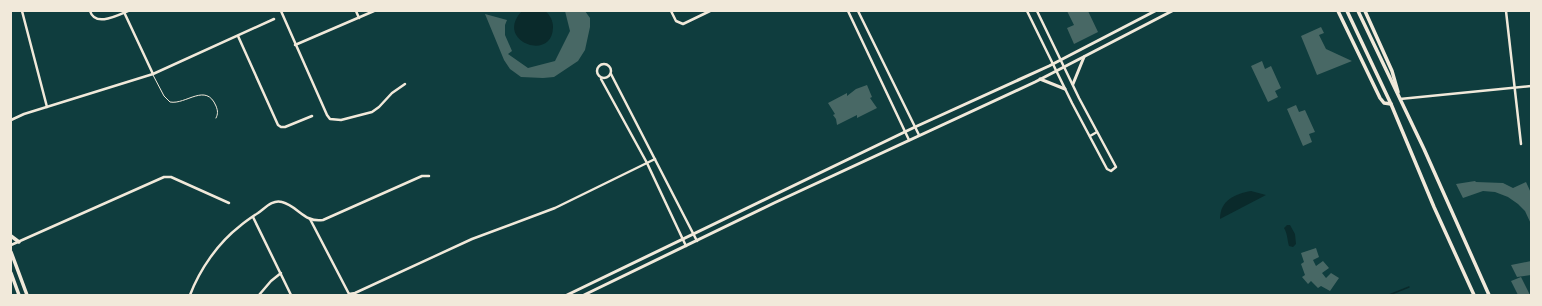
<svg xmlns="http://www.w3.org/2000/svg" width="1542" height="306" viewBox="0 0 1542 306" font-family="'Open Sans',sans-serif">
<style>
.water{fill:#0a2a2b}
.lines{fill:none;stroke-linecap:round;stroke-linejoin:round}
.stream{stroke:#0a2a2b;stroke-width:1.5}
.building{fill:#486865}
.service{stroke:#f1e9da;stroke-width:1}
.minor{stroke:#f1e9da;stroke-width:2.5}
.tertiary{stroke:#f1e9da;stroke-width:3}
.secondary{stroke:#f1e9da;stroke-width:3.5}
</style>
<rect width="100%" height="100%" fill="#0f3d3e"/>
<g class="water">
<path d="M522,11H545C550,15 553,21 553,27C553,63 493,41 522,11Z"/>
<path d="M1251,191L1266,195L1220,219C1220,200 1235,194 1251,191Z"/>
<path d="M1287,225H1290L1295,234L1296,244L1293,247L1289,246C1287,240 1288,235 1284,228Z"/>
</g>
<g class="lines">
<polyline class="stream" points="1389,295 1409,287"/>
</g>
<g class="building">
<polygon points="565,11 585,11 590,18 590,27 585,50 578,61 554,77 543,78 521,77 510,69 504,60 485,14 507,20 505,25 505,35 512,51 508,54 528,68 555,61 570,31"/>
<polygon points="1067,11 1088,11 1098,32 1074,44 1067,28 1074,25"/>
<polygon points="1321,27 1324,33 1319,35 1326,49 1352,61 1317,75 1301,36"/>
<polygon points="1262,61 1265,69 1271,66 1281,88 1275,91 1278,97 1268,102 1251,66"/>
<polygon points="867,85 872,97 870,98 877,108 857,118 857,115 837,125 836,119 833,115 835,114 828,103 847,93 847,96 856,89"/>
<polygon points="1296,105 1299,112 1305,110 1315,132 1309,134 1312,142 1303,146 1287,109"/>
<polygon points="1475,181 1476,182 1503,183 1513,188 1526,182 1531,193 1531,224 1525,211 1518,204 1508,197 1495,192 1483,191 1463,198 1456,184"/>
<polygon points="1316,248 1319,257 1313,260 1316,266 1323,261 1329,268 1322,273 1326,278 1331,273 1339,278 1330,291 1321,286 1318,288 1311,281 1308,284 1302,277 1305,275 1301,264 1304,262 1301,253"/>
<polygon points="1531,261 1531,275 1517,277 1511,265"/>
<polygon points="1521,277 1530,295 1518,295 1511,281"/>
</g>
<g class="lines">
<path class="service" d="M153,75L164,96L170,102C186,105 206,82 216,106C218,111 218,114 216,118"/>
<g class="minor">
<polyline points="22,11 47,107"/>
<path d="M90,11C95,27 116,16 128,11"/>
<polyline points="281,11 327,115 330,119 341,120 372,112 379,107 392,93 405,84"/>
<polyline points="356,11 359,18"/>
<polyline points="671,11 676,21 683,24 710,11"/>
<polyline points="848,11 909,140"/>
<polyline points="858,11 919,135"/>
<polyline points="1027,11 1072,103 1107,169 1111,171 1116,167 1079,98 1037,11"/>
<polyline points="1506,11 1521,144"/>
<polyline points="124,12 153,74"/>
<polyline points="238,36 278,125 281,127 285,127 312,116"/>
<polyline points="295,45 374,11"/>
<circle cx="604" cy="71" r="7"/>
<polyline points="611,74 697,241"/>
<polyline points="601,79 647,163 686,246"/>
<polyline points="1400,99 1531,86"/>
<polyline points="11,120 24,114 153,74 274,19"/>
<polyline points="1090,136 1097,132"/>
<polyline points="253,217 291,295"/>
<polyline points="310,219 349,294 355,293 472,239 555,208 655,159"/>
<polyline points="11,245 164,177 171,177 229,203"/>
<path d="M190,295C200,269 218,243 240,226C246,221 252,217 258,213C265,208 273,199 282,202C298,206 304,223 323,220L422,176H429"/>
<polyline points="259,295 271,281 281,273"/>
</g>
<g class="tertiary">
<polyline points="1040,79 1065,89"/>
<polyline points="1073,84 1084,57"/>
<polyline points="567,295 915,127 1049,66 1155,11"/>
<polyline points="584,295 774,203 1035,82 1172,11"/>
</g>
<g class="secondary">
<polyline points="1338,11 1380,98 1384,103 1391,104"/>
<polyline points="1347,11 1391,104 1434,207 1474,295"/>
<polyline points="1358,11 1424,149 1489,295"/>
<polyline points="1365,11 1392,71 1398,92"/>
<polyline points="11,236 19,242"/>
<polyline points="11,252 27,295"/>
<polyline points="11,273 19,295"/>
</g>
</g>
<rect width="1542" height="306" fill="none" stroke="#f1e9da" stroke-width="24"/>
</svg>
